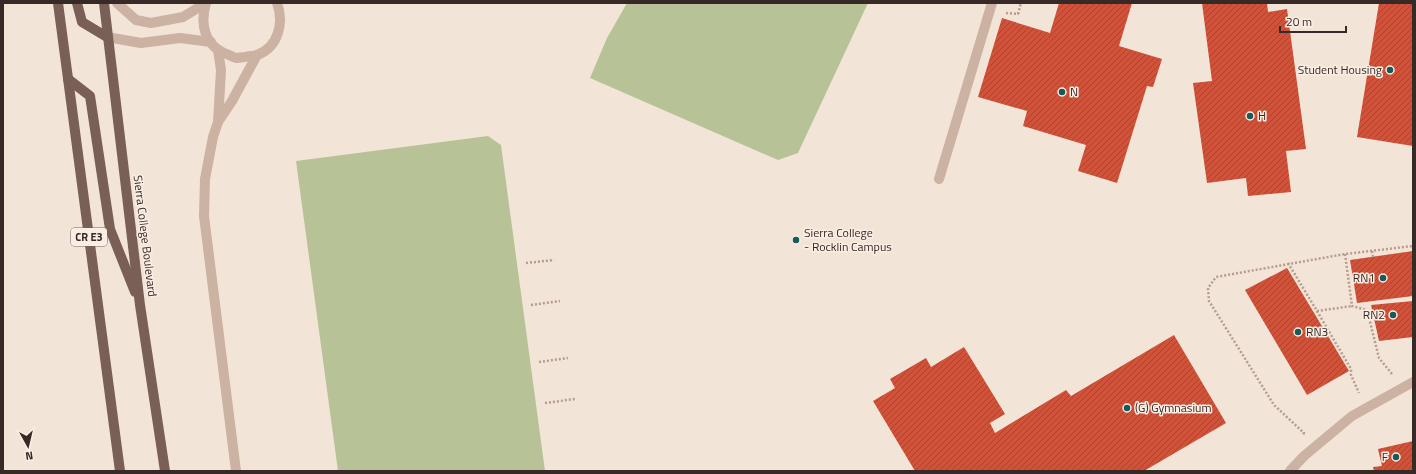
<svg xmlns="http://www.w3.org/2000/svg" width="1416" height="474" viewBox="0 0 1416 474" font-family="'Titillium Web',sans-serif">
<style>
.pitch{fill:#b7c397}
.building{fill:url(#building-hatch)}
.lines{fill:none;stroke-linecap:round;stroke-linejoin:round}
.path{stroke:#b79c8d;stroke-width:2.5;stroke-dasharray:2 2;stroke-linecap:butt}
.lane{stroke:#cbb2a3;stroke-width:10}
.street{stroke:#cbb2a3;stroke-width:10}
.primary{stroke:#795f55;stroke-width:10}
.poi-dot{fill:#185a59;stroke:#faeee4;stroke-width:1.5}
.labels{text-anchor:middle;stroke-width:3;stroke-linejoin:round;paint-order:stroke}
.shield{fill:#faeee4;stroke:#71645f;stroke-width:1}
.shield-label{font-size:11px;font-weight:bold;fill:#362926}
.poi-label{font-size:12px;fill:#362926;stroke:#faeee4;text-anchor:start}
.street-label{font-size:12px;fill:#362926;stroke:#faeee4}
</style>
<defs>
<pattern id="building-hatch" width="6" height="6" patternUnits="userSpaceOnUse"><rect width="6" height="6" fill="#ce533a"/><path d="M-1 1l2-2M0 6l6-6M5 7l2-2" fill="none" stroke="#a84531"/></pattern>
</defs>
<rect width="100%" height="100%" fill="#f3e4d8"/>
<g class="pitch">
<polygon points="627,3 868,3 798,153 778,160 590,78 607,38"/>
<polygon points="488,136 501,145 545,471 338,471 296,161"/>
</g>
<g class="building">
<polygon points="1059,3 1132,3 1119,46 1162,59 1153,87 1147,86 1117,183 1078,171 1086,145 1023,126 1027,111 978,97 1002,18 1050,33"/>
<polygon points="1202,3 1267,3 1268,12 1287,9 1306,149 1286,151 1291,192 1248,196 1246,178 1207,183 1193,83 1212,81"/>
<polygon points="1379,3 1413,3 1413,146 1357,137"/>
<polygon points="1413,251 1413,296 1357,303 1350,260"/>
<polygon points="1287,268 1349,371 1307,395 1245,290"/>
<polygon points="1413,301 1413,337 1379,341 1371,305"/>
<polygon points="1174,335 1226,423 1144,471 915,471 873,401 895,388 890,379 926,358 931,367 964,347 1005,414 990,423 995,433 1066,390 1071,396"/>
<polygon points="1413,441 1413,471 1374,471 1373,467 1382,466 1378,449"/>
</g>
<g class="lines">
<g class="path">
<polyline points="1006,13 1018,14 1021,3"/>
<polyline points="1372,251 1373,257"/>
<polyline points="1345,254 1352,306 1367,310 1379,358 1392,374"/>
<polyline points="526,263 554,260"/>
<polyline points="1288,263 1317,311 1352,306"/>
<polyline points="531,305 560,301"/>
<polyline points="1317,311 1351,369 1351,375 1359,393"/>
<polyline points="539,362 568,358"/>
<polyline points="545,403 575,399"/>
<polyline points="1303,434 1304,433 1274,405 1209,301 1208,288 1216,277 1345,254 1413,246"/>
</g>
<g class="lane">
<polyline points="218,50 221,70 218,122"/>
<polyline points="939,179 992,3"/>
<polyline points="236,471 204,216 205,179 213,137 218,122 232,101 257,55"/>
<polyline points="1290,471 1304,456 1352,416 1413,382"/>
</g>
<g class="street">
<polyline points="117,3 136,20 151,23 183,17 206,3"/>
<path d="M206,3C200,23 204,44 224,53C228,54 232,57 236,58C239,58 242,57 245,57C249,56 254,56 257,55C279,47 284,22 277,3"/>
<polyline points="107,37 141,43 180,38 211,42"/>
</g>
<g class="primary">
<polyline points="58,3 120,471"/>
<polyline points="77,3 82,22 107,37"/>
<polyline points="104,3 140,305 165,471"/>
<polyline points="68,79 90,96 110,229 135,292"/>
</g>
</g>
<g class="poi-dot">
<circle cx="1390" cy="70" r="4"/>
<circle cx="1062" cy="92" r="4"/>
<circle cx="1250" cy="116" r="4"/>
<circle cx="796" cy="240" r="4"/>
<circle cx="1383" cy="278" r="4"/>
<circle cx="1393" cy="315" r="4"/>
<circle cx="1298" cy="332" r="4"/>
<circle cx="1127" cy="408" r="4"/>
<circle cx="1396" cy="457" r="4"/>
</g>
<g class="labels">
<rect class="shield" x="71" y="228" width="36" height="18" rx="3"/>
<g class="shield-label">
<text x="89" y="241">CR E3</text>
</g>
<g class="poi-label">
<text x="1382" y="74" text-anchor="end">Student Housing</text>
<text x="1070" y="96">N</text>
<text x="1258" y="120">H</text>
<text x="804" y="237">Sierra College<tspan x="804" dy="14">- Rocklin Campus</tspan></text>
<text x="1375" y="282" text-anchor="end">RN1</text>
<text x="1385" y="319" text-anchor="end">RN2</text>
<text x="1306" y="336">RN3</text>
<text x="1135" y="412">(G) Gymnasium</text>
<text x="1388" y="461" text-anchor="end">F</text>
</g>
<g class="street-label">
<text transform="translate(145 236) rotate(83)" y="4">Sierra College Boulevard</text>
</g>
</g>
<rect width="1416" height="474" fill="none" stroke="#362926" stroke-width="8"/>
<g transform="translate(28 446) rotate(172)" stroke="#faeee4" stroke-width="3" paint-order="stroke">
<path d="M0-3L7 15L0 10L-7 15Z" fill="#362926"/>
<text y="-6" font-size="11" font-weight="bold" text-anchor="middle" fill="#362926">N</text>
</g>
<path d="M1280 26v6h66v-6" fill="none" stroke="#362926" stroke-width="2"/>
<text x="1286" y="26" font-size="12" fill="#362926" stroke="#faeee4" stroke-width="3" paint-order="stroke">20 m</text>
</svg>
